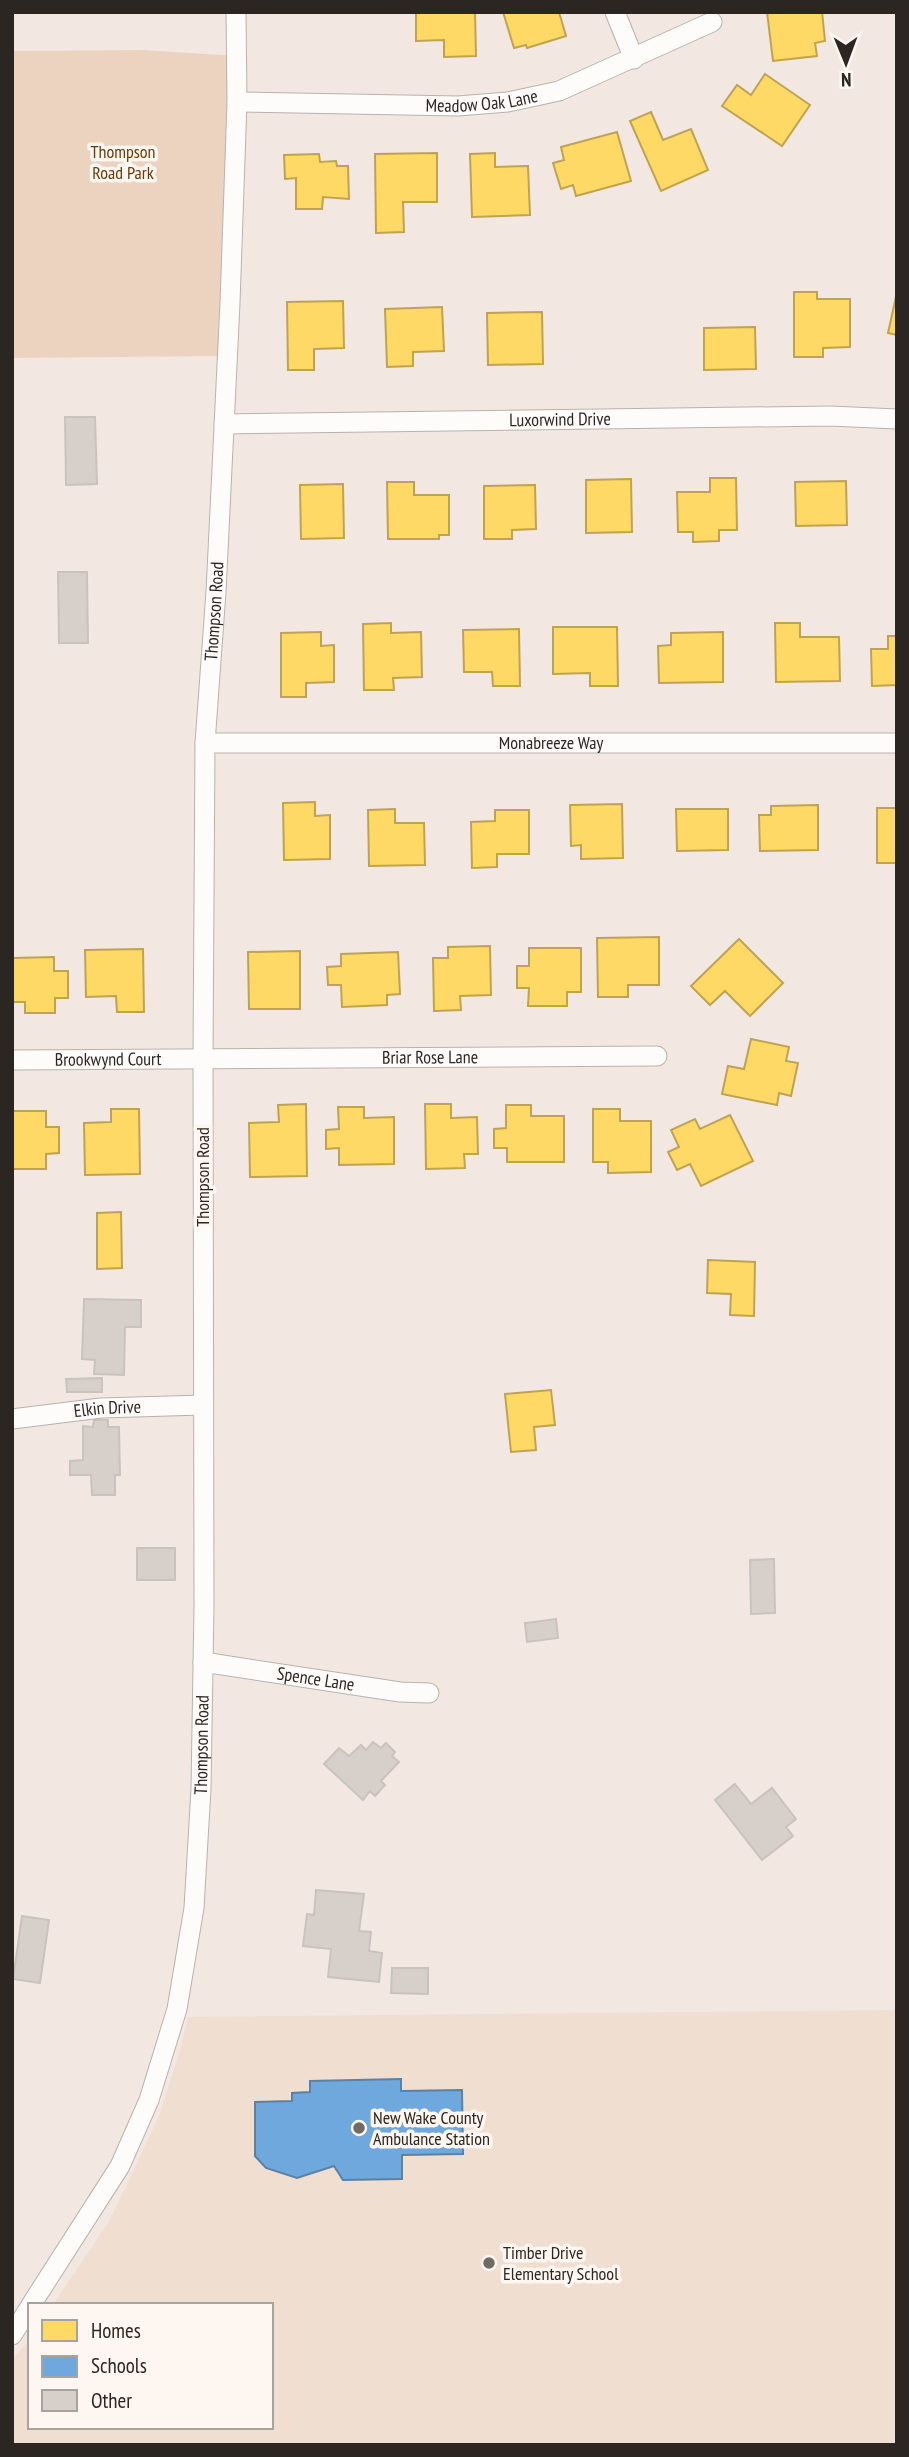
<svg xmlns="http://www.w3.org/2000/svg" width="909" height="2457" viewBox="0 0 909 2457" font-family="'PT Sans Narrow',sans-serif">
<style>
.built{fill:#f0ded1}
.green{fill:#ecd3c0}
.homes{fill:#ffd966;stroke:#c0a352;stroke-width:2}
.schools{fill:#6fa8dc;stroke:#5b81a4;stroke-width:2}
.building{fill:#d7cfc9;stroke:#cac2bd;stroke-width:2}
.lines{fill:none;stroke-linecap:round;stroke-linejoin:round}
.minor-casing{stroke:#b9b2ac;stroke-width:21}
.minor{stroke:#fdfcfa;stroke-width:19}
.poi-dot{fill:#716a65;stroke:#fdf6f1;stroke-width:2.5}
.labels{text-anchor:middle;stroke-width:7;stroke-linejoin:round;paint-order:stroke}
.street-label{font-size:18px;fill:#2c2622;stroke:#fdf6f1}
.park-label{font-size:18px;fill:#6b3908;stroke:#fdf6f1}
.poi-label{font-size:18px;fill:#2c2622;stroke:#fdf6f1;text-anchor:start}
</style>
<rect width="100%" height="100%" fill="#f2e8e1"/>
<polygon class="built" points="897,2010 897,2445 12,2445 12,2360 30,2339 30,2427 271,2427 271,2305 53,2305 110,2220 159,2116 179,2054 188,2017"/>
<polygon class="green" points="142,50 237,56 228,356 12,358 12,51"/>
<g class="homes">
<polygon points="416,12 475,12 476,56 444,57 444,40 416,41"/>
<polygon points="503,12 559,12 566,36 527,48 526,45 514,48"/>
<polygon points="767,12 822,12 825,41 815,43 817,56 773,61"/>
<polygon points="765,74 810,105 782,146 722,106 737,85 751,95"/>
<polygon points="651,112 663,140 691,129 708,170 661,191 630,121"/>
<polygon points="617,132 631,181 576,196 573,185 561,189 553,163 564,160 561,147"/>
<polygon points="437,153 437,202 403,202 404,232 376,233 375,154"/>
<polygon points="495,153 495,167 528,166 530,215 472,217 470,154"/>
<polygon points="319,154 320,162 336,161 337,166 348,166 349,199 323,197 322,209 296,209 296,178 285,179 284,155"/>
<polygon points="794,292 817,292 817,299 850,299 850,347 823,348 823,357 794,357"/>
<polygon points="897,292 897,335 888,333"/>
<polygon points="343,301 344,348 314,349 314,370 288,370 287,302"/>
<polygon points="442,307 444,351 413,352 413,366 387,367 385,309"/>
<polygon points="542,312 543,364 488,365 487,313"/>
<polygon points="755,327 756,369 704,370 704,328"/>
<polygon points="710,478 736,478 737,530 719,530 719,541 693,542 693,532 678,532 677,492 710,492"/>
<polygon points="631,479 632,532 586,533 586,480"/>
<polygon points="846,481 847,525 796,526 795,482"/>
<polygon points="387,482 414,482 414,495 449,495 449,535 439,535 439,539 388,539"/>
<polygon points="343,484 344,538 301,539 300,485"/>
<polygon points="535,485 536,529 512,530 512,539 484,539 484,486"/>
<polygon points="391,623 391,633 421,632 422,677 393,678 394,690 364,690 363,624"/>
<polygon points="775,623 800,623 800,637 839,637 840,681 776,682"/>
<polygon points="553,627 617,627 618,686 590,686 590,673 553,674"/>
<polygon points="519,629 520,686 493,686 492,672 464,672 463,630"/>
<polygon points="321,632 321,646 334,645 334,682 306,683 306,697 281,697 281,633"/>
<polygon points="723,632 723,682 659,683 658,646 671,645 671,633"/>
<polygon points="888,636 897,636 897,685 872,686 871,649 888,649"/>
<polygon points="315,802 315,816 330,815 330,859 284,860 283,803"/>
<polygon points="622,804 623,858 581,859 581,845 571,846 570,805"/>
<polygon points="818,805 818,850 760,851 759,815 771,815 771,806"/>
<rect x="877" y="808" width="20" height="55"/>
<polygon points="395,809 395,823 424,823 425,865 369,866 368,810"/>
<polygon points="676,809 728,809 728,850 677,851"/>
<polygon points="495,810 529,810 529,854 497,854 497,867 472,868 471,822 495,821"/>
<polygon points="659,937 659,985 628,985 628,997 598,997 597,938"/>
<polygon points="739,939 783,983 750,1016 725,991 710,1005 691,986"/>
<polygon points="490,946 491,995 460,996 461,1010 434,1011 433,958 448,958 448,947"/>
<polygon points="529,948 581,948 581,992 567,992 567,1006 528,1006 529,988 517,988 517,966 529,966"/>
<polygon points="143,949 144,1012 117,1012 116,996 86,997 85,950"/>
<polygon points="300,951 300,1009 249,1009 248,952"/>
<polygon points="398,952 400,994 387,995 387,1005 342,1007 341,985 328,985 327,967 341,966 341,954"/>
<polygon points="54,957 54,971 68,971 68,998 55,998 55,1013 25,1013 25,1002 12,1002 12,958"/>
<polygon points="751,1039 789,1047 786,1061 798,1063 791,1096 779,1093 777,1105 722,1094 728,1066 744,1069"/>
<polygon points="306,1104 307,1176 250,1177 249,1123 279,1122 278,1105"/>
<polygon points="425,1104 451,1104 451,1118 477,1117 478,1154 464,1154 465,1168 426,1169"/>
<polygon points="506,1105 531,1105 531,1116 564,1116 564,1162 507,1162 507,1148 494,1148 494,1129 506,1128"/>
<polygon points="338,1107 364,1107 364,1118 394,1117 394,1164 339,1165 339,1148 326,1149 326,1130 339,1129"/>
<polygon points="111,1109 139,1109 140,1174 85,1175 84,1123 111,1122"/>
<polygon points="593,1109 620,1109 620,1121 651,1121 651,1172 608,1173 608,1162 593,1162"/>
<polygon points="12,1111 46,1111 46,1127 59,1127 59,1153 46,1154 46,1169 12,1169"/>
<polygon points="730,1115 753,1161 701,1186 690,1164 677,1170 668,1152 679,1147 671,1130 695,1119 700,1129"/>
<polygon points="121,1212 122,1268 97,1269 97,1213"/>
<polygon points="708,1260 755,1262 754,1316 730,1315 731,1294 707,1293"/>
<polygon points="551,1390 555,1425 534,1427 536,1450 511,1452 505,1394"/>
</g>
<polygon class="schools" points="401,2079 401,2091 462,2090 463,2154 402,2155 402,2179 343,2180 334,2166 297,2178 266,2168 255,2156 255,2102 292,2101 292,2093 310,2092 310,2081"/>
<g class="building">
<polygon points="65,417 95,417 97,484 66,485"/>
<polygon points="58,572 87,572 88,643 59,643"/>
<polygon points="84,1299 141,1300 141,1327 125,1327 124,1375 94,1374 95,1360 82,1359"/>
<polygon points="102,1378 102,1392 67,1392 66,1379"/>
<polygon points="94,1420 108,1420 108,1427 119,1427 120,1475 115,1475 115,1495 92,1495 91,1475 70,1475 70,1461 83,1460 83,1426 93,1427"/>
<rect x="137" y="1548" width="38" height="32"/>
<polygon points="774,1559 775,1613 751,1614 750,1560"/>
<polygon points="556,1619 558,1638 527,1642 525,1623"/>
<polygon points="373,1742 381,1748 386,1743 395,1752 392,1756 399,1762 381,1781 385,1785 375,1796 370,1791 363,1800 324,1764 339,1748 349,1756 361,1745 366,1750"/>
<polygon points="735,1784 751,1804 772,1788 796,1819 786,1827 793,1836 762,1860 715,1800"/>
<polygon points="316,1890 364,1894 359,1931 371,1932 369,1951 382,1953 379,1982 328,1977 331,1949 303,1946 307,1914 314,1915"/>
<polygon points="22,1916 49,1920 40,1983 13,1979"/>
<polygon points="392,1968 428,1968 428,1994 391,1993"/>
</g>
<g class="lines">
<g class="minor-casing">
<g id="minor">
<polyline points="615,12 634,59"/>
<path id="s1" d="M237,102L458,106L508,102L559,91L712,22"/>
<path id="s2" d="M224,424L830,416L897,419"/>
<path id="s3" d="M205,743H897"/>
<path id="s4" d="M12,1060L657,1056"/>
<path id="s5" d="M12,1419L101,1408L203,1405"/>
<path id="s6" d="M203,1662L400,1692L429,1693"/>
<path id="s7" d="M31,2305L120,2166L149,2100L177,2009L194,1908L201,1789L204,1606L203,1057L205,743L216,592L230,303L237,102L236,12"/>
<polyline points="12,2335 30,2307"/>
</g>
</g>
<use href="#minor" class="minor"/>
</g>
<g class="poi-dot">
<circle cx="359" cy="2128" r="7"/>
<circle cx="489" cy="2263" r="7"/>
</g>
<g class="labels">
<g class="street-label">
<text dy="6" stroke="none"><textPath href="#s1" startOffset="245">Meadow Oak Lane</textPath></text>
<text dy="6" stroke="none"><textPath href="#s2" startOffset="336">Luxorwind Drive</textPath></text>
<text dy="6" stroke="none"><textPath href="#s7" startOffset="1732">Thompson Road</textPath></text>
<text dy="6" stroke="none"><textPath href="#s3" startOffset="346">Monabreeze Way</textPath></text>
<text dy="6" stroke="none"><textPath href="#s4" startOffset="418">Briar Rose Lane</textPath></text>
<text dy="6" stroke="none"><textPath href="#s4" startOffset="96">Brookwynd Court</textPath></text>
<text transform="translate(203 1177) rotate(-90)" y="6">Thompson Road</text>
<text dy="6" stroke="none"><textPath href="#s5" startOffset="96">Elkin Drive</textPath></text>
<text dy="6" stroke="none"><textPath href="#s6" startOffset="114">Spence Lane</textPath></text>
<text dy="6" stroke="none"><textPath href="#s7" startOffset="598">Thompson Road</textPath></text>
</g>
<g class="park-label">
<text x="123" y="158">Thompson<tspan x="123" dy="21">Road Park</tspan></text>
</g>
<g class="poi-label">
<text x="373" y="2124">New Wake County<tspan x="373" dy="21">Ambulance Station</tspan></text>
<text x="503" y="2259">Timber Drive<tspan x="503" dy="21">Elementary School</tspan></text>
</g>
</g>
<rect width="909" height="2457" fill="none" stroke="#2c2622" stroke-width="28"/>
<rect x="28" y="2303" width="245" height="126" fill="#fdf6f1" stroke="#a9a39e" stroke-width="2"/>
<rect x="42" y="2320" width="35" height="21" fill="#ffd966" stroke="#a9a39e" stroke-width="2"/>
<text x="91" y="2338" font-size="21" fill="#2c2622">Homes</text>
<rect x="42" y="2356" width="35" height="21" fill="#6fa8dc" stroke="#a9a39e" stroke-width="2"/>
<text x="91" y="2373" font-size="21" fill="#2c2622">Schools</text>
<rect x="42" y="2390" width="35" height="21" fill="#d7cfc9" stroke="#a9a39e" stroke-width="2"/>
<text x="91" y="2408" font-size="21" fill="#2c2622">Other</text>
<g transform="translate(846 63) rotate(179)" stroke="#fdf6f1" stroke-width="5" paint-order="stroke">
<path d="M0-5L12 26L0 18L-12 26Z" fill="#2c2622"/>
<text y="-10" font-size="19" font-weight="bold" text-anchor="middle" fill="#2c2622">N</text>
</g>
</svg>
